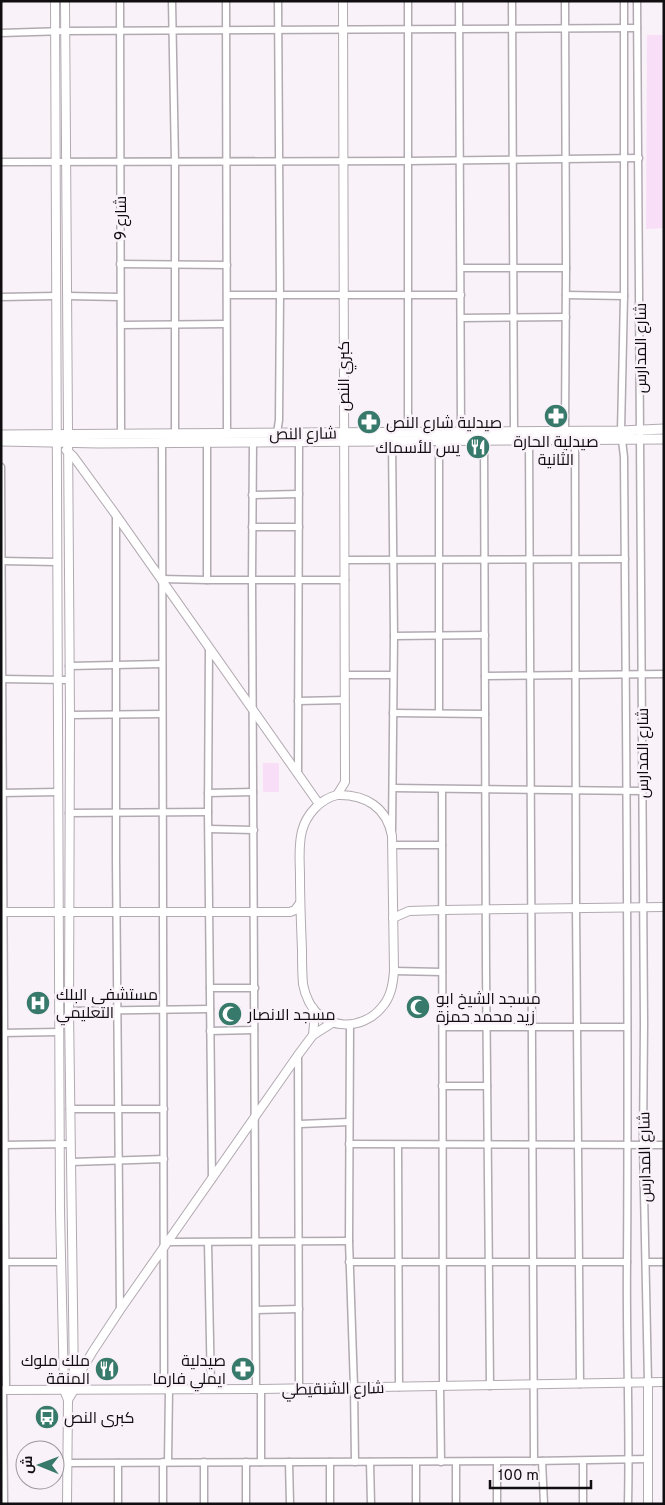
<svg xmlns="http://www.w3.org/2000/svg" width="665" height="1505" viewBox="0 0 665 1505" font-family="Overpass,Cairo,sans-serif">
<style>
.green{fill:#f8def7}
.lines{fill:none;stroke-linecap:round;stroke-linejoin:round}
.minor-casing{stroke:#b1aab1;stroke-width:9}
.tertiary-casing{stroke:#b1aab1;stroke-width:10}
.secondary-casing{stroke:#b1aab1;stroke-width:11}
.minor{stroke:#fff;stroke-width:6}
.tertiary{stroke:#fff;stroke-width:8}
.secondary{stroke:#fff;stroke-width:9}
.labels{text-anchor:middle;stroke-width:5;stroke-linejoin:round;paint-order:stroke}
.street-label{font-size:16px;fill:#110e11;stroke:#faf2f9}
.poi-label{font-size:16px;fill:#110e11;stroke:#faf2f9;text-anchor:start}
</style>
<rect width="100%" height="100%" fill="#faf2f9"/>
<g class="green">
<polygon points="647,35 664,35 664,228 646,229"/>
<rect x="263" y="763" width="16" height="29"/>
</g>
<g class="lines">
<g class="minor-casing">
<g id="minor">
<polyline points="120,1 121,435"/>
<polyline points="172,1 175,163 175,437"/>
<polyline points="226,1 227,433"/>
<polyline points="408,1 408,432"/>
<polyline points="459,1 461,432"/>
<polyline points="512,1 514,431"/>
<polyline points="565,1 566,268 565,431"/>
<polyline points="637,1 644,1024 643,1145 648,1383"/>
<polyline points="1,33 66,31 637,28"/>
<polyline points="1,162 409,161 639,158"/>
<polyline points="120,264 227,265"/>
<polyline points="461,268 566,268"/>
<polyline points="227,295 461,295"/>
<polyline points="566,295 624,296"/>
<polyline points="67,296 120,297"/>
<polyline points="1,297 56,296"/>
<polyline points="461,318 566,317"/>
<polyline points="121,325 226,324"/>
<polyline points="621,431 624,296 624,1"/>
<polyline points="277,433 279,420 280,295 278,1"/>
<polyline points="392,440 394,636 392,830"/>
<polyline points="484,440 486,970 490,1386"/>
<polyline points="529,440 534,1461"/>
<polyline points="575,440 576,908 580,1384"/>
<path d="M622,440L624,457C626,725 629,994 627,1262C626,1343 630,1423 628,1504"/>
<polyline points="162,441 164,1389"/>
<polyline points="253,441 252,580 256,1389"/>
<polyline points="1,467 6,1390"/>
<polyline points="252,495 299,494"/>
<polyline points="116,515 116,860 120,1310"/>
<polyline points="252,527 299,527"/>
<polyline points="345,560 625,559"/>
<polyline points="1,561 57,562"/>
<polyline points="161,579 207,580 345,580"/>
<polyline points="207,580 207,442"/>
<polyline points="394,636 485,635"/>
<polyline points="209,648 208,812 212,1179"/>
<polyline points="69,666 162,664"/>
<polyline points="345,675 393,675"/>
<polyline points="485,676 664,674"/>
<polyline points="2,679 69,680"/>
<polyline points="298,701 345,700"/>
<polyline points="393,713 485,714"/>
<polyline points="439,713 439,440"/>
<polyline points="70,715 162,714"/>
<polyline points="298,772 299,441"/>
<polyline points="393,788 643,791"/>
<polyline points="442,789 443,1386"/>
<polyline points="1,793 58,792"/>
<polyline points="208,793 253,792"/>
<polyline points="69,813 208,812"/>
<polyline points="209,829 254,830"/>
<polyline points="393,845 442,845"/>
<polyline points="394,971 442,972"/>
<polyline points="210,988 255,988"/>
<polyline points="69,1011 210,1009"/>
<polyline points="350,1025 349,1241 354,1387 355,1462"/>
<polyline points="443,1027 627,1027"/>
<polyline points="210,1031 254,1030"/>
<polyline points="1,1033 59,1032"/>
<polyline points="298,1055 299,1388"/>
<polyline points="442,1086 487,1086"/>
<polyline points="70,1109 164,1109"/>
<polyline points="300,1124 349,1122"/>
<polyline points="349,1144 664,1145"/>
<polyline points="2,1145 71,1144"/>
<polyline points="398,1145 399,1387"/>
<polyline points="71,1162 164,1159"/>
<polyline points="169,1242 349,1241"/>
<polyline points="208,1243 211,1389"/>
<polyline points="6,1262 61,1262"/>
<polyline points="349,1262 627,1262"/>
<polyline points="646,1262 664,1262"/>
<polyline points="256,1310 299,1309"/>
<polyline points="440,1386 441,1462"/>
<polyline points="3,1390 4,1504"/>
<polyline points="542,1461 544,1504"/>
<polyline points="583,1461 583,1504"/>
<polyline points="163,1462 163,1504"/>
<polyline points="168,1462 169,1389"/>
<polyline points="246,1462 246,1504"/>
<polyline points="261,1462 261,1389"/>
<polyline points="289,1462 290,1504"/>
<polyline points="330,1462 330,1504"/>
<polyline points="370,1462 371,1504"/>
<polyline points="416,1462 416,1504"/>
<polyline points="456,1462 456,1504"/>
<polyline points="497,1462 497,1504"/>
<polyline points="67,1463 534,1461 648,1459"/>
<polyline points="118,1463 118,1504"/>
<polyline points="204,1504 204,1462"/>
</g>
</g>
<g class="tertiary-casing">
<g id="tertiary">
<polyline points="55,1 60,1211 64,1390 68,1400 67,1504"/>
<polyline points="65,1 70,715 69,1011 74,1383 74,1390 68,1400"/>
<polyline points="66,450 73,456 116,515 319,804"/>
<polyline points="337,795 345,782 343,1"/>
<path d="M337,795C366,794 387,808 392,836L394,971C393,984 391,997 382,1007C363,1031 324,1031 309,1002C306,996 304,990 303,984C302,973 302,961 302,950C301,925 300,901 300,877C300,862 298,846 302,831C306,815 320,799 337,795Z"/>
<polyline points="1,912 290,912 295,910 300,903"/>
<polyline points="393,918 409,911 442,910 664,907"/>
<polyline points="313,1035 314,1024 313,1008"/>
<polyline points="74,1383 93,1351 120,1310 298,1055 313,1035 332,1023"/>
<polyline points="648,1383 648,1504"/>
<polyline points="1,1390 261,1389 664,1382"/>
</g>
</g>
<g class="secondary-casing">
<g id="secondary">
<polyline points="1,435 621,431 664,429"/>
<polyline points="1,441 99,443 664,439"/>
</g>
</g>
<use href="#minor" class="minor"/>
<use href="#tertiary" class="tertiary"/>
<use href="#secondary" class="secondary"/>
</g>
<defs>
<g id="pharmacy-disc" transform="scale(1.25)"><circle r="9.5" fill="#37796b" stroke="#faf2f9"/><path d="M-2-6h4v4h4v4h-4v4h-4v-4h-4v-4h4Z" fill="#fff"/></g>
<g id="restaurant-disc" transform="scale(1.25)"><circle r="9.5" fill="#37796b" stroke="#faf2f9"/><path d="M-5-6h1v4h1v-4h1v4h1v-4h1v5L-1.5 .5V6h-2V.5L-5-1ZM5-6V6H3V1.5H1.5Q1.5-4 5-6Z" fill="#fff"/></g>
<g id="hospital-disc" transform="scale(1.25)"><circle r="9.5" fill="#37796b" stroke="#faf2f9"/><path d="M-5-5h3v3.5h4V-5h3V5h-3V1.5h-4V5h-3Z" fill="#fff"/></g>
<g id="mosque-disc" transform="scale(1.25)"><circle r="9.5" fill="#37796b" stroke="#faf2f9"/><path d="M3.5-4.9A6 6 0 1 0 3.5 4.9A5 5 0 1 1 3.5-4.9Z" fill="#fff"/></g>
<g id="bus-disc" transform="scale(1.25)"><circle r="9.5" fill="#37796b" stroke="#faf2f9"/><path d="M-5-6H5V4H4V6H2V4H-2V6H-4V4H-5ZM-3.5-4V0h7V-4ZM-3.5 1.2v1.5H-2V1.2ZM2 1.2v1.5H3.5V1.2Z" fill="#fff"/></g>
</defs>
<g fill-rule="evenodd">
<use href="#pharmacy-disc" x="556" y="416"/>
<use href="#pharmacy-disc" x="369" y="422"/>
<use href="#restaurant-disc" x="478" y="447"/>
<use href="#hospital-disc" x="38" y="1003"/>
<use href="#mosque-disc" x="418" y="1007"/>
<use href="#mosque-disc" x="230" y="1014"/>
<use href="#restaurant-disc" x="107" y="1369"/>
<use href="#pharmacy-disc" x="243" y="1369"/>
<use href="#bus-disc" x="47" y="1417"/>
</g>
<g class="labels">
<g class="street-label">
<text transform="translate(120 218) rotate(-90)" y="6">شارع 9</text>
<text transform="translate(640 348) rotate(-90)" y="6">شارع المدارس</text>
<text transform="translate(343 376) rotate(-90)" y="6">كبري النص</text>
<text transform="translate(303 433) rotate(-1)" y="6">شارع النص</text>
<text transform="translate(642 753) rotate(-90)" y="6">شارع المدارس</text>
<text transform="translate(644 1157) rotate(-91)" y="6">شارع المدارس</text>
<text transform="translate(333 1388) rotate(-1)" y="6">شارع الشنقيطي</text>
</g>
<g class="poi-label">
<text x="386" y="428">صيدلية شارع النص</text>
<text x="556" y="447" text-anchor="middle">صيدلية الحارة<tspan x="556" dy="18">الثانية</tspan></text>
<text x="460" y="453" text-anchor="end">يس للأسماك</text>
<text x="56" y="1000">مستشفى البلك<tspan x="56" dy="18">التعليمي</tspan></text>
<text x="436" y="1004">مسجد الشيخ ابو<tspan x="436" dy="18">زيد محمد حمزة</tspan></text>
<text x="248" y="1020">مسجد الانصار</text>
<text x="90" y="1366" text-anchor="end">ملك ملوك<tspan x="90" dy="18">المنقة</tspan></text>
<text x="226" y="1366" text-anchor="end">صيدلية<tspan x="226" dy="18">ايملي فارما</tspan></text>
<text x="64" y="1423">كبرى النص</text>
</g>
</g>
<rect width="665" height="1505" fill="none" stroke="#110e11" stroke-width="5"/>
<g transform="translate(40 1465) rotate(271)"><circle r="24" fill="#faf2f9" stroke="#9d979c"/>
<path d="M0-4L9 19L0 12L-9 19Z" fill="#37796b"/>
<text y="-8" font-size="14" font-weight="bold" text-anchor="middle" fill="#110e11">ش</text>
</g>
<path d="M490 1480v8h101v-8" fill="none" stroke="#110e11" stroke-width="2.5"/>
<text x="498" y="1480" font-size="15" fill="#110e11" stroke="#faf2f9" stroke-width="4" paint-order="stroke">100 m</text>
</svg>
